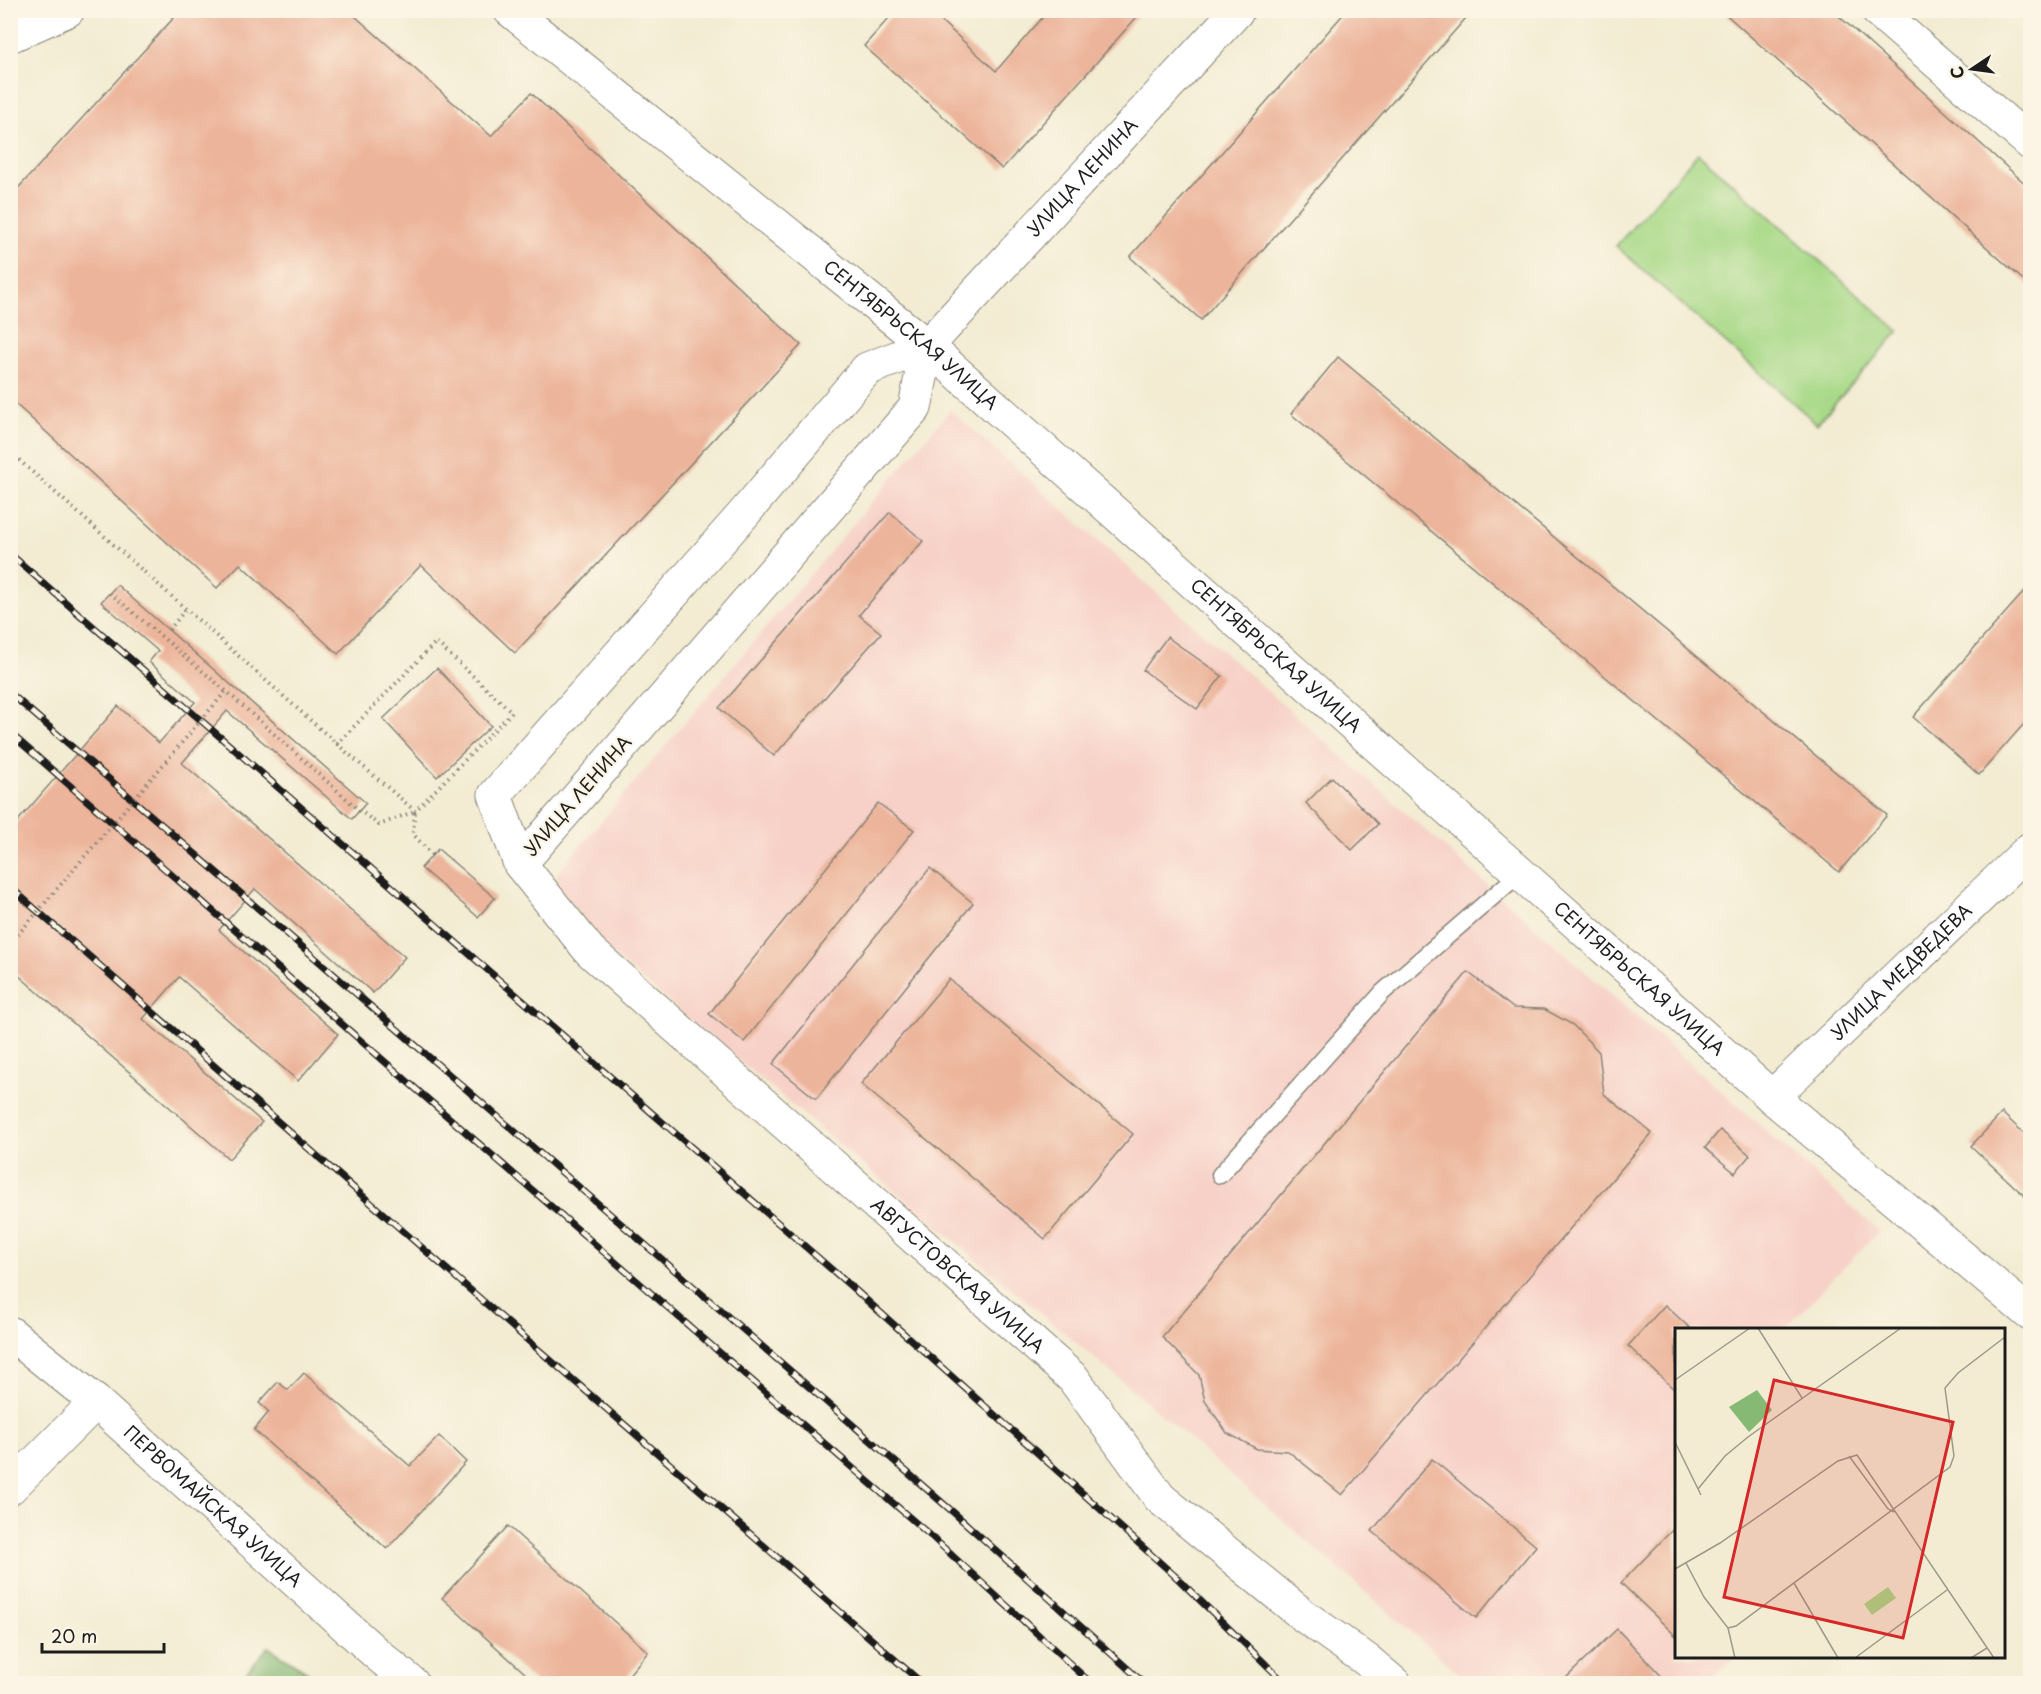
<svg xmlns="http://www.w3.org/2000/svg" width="2041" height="1694" viewBox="0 0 2041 1694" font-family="'Playpen Sans',sans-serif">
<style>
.built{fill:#f7d1c7}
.green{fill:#a8d988;stroke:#627a52;stroke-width:1.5}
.forest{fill:#86b974;stroke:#516a48;stroke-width:1.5}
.building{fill:#ecb49a}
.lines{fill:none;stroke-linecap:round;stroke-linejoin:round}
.service-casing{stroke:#888478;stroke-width:19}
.minor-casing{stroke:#888478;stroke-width:35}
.tertiary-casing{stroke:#888478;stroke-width:35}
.path{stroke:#888478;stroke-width:4;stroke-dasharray:1.5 4.5;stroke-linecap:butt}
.service{stroke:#fff;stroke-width:16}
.minor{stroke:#fff;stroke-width:33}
.tertiary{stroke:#fff;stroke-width:33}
.rail-casing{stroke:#1c1c1c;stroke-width:7}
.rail{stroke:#fcf5e5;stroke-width:4.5;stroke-dasharray:14;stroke-linecap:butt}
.path-bridge{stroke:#888478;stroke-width:4;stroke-dasharray:1.5 4.5;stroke-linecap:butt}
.labels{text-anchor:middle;stroke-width:4.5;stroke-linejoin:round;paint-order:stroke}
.street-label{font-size:18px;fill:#1c1c1c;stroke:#fcf5e5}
.inset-road{fill:none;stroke:#9d998a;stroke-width:1.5}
.view{fill:#d62828;fill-opacity:0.15;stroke:#d62828;stroke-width:3}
.inset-edge{fill:none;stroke:#1c1c1c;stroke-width:3}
</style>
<rect width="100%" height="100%" fill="#fcf5e5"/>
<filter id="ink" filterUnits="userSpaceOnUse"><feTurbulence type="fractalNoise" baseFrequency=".0167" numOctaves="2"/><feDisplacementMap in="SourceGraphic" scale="12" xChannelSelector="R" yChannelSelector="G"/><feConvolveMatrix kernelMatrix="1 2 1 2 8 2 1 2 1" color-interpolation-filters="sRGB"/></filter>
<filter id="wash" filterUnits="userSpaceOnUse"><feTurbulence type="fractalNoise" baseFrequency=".008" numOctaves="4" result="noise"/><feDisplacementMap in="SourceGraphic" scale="24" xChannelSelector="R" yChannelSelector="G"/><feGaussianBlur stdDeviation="1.35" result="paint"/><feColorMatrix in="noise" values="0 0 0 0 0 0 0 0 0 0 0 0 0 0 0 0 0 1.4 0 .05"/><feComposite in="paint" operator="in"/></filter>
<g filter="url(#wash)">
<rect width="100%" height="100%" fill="#f3ecd3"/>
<polygon class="built" points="950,410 1879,1231 1785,1329 1676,1330 1676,1656 1735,1657 1705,1683 1470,1683 1141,1397 560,911 556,875"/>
<polygon class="green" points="1698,153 1899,331 1817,424 1616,246"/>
<polygon class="forest" points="268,1647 325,1683 237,1683"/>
<g id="blocks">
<g class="building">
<polygon points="181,10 348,10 491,136 531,93 801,345 515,653 421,565 338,654 240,564 217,588 10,399 10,197"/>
<polygon points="896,10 929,10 996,71 1049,10 1143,10 1002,169 864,46"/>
<polygon points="1347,10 1473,10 1201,320 1130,257"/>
<polygon points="1721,10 1832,10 2030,188 2030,286"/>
<polygon points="1338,357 1887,815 1839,872 1291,414"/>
<polygon points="890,512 923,541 859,615 881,633 774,756 719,708"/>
<polygon points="117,585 366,803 352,819 227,711 182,763 405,957 373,993 255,889 219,930 338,1034 298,1081 179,977 143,1019 262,1122 229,1159 10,968 10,830 118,706 159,743 195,702 149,662 158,651 101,602"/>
<polygon points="2030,585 2030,717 1979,775 1913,717"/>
<polygon points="1167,637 1222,676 1197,709 1143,670"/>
<polygon points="437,668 491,726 437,777 383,719"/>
<polygon points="1332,777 1378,824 1352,850 1306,803"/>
<polygon points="878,803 914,830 744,1042 709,1014"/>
<polygon points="438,849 495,898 478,917 421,868"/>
<polygon points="930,868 973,903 816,1099 773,1064"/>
<polygon points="1468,972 1513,1008 1544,1009 1573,1025 1599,1052 1604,1094 1652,1133 1342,1495 1288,1451 1257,1449 1227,1433 1205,1401 1199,1375 1162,1337"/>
<polygon points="949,979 1133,1134 1045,1239 861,1084"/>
<polygon points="2002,1113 2030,1139 2030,1201 1971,1146"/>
<polygon points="1720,1130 1750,1155 1735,1173 1705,1148"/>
<polygon points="1665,1305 1692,1330 1676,1330 1676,1391 1628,1346"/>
<polygon points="304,1373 410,1466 439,1436 466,1462 387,1549 254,1430 269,1412 259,1403 278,1382 288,1390"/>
<polygon points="1432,1459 1536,1546 1476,1618 1372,1531"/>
<polygon points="508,1526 648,1652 621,1684 537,1684 442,1598"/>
<polygon points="1676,1526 1676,1636 1621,1583"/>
<polygon points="1617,1629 1669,1684 1574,1684 1567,1677"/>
</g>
</g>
</g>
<g filter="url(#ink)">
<use href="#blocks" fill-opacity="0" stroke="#888478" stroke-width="1.5"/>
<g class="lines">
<g class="service-casing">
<polyline id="service" points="1220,1175 1383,992 1519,874"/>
</g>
<g class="minor-casing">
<g id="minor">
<path id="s1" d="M510,10L927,346L1772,1097L2030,1314"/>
<polyline points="1877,10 2030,143"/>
<polyline points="10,36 68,10"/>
<path id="s2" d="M520,864L590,951L1073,1378L1160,1498L1304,1616L1368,1661L1395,1684"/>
<path id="s3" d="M1772,1097L2030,849"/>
<path id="s4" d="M10,1333L96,1402L378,1655L413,1684"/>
<polyline points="10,1488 96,1402"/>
</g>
</g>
<g class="tertiary-casing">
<g id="tertiary">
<path id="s5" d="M927,346L915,408L520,864L495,795L741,517L867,369L927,346L1238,10"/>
</g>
</g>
<g class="path">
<polyline points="10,452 337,744 436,642 512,712 415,811 337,744"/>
<polyline points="110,593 226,691 359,810 379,825 415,811 413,834 432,855"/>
<polyline points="169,630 186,609"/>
</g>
<use href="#service" class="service"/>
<use href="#minor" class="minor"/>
<use href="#tertiary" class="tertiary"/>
<g class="rail-casing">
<g id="rail">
<polyline points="10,554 854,1289 1174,1575 1286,1684"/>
<polyline points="10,693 953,1512 1145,1684"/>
<polyline points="10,733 424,1096 931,1536 1092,1684"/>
<polyline points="10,887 556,1365 923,1684"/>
</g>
</g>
<use href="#rail" class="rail"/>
<polyline class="path-bridge" points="10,944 226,691"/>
</g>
</g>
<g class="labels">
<g class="street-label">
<text dy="6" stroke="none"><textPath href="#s5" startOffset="1599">УЛИЦА ЛЕНИНА</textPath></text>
<text dy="6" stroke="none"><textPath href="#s1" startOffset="516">СЕНТЯБРЬСКАЯ УЛИЦА</textPath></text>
<text dy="6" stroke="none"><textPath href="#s1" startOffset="1002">СЕНТЯБРЬСКАЯ УЛИЦА</textPath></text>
<text transform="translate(578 796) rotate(-49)" y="6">УЛИЦА ЛЕНИНА</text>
<text dy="6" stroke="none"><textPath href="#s3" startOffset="180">УЛИЦА МЕДВЕДЕВА</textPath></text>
<text dy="6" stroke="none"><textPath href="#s1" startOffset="1488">СЕНТЯБРЬСКАЯ УЛИЦА</textPath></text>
<text dy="6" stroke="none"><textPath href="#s2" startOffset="602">АВГУСТОВСКАЯ УЛИЦА</textPath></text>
<text dy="6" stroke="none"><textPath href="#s4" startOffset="267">ПЕРВОМАЙСКАЯ УЛИЦА</textPath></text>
</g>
</g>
<g transform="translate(1675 1328)">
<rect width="330" height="330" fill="#f3ecd3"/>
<path d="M213,259L221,270L197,287L189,276Z" fill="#a8d988"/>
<path d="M82,62L97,82L74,104L54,79Z" fill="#86b974"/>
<path class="inset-road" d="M83,0L127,70M0,52L75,0M0,114L26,167M174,128L213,181L219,184M23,161L50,128L73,109L226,0M11,235L29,269L53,300L60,330M0,241L45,215L163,133L182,127L319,330M119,255L163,330M53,300L61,298L275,139L279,128L270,60L283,45L330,9M180,330L272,262M296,330L312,320"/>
<path class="view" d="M99,52L278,94L228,310L49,269Z"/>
<rect width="330" height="330" class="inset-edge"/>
</g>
<rect width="2041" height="1694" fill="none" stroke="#fcf5e5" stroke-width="36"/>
<g transform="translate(1972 69) rotate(257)" stroke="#fcf5e5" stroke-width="4.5" paint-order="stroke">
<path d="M0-4.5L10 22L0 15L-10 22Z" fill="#1c1c1c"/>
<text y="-9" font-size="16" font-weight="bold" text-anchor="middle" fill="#1c1c1c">С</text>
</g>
<path d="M42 1643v9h122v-9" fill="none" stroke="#1c1c1c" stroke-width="3"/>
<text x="51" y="1643" font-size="18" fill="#1c1c1c" stroke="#fcf5e5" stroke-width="4.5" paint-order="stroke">20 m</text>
</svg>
